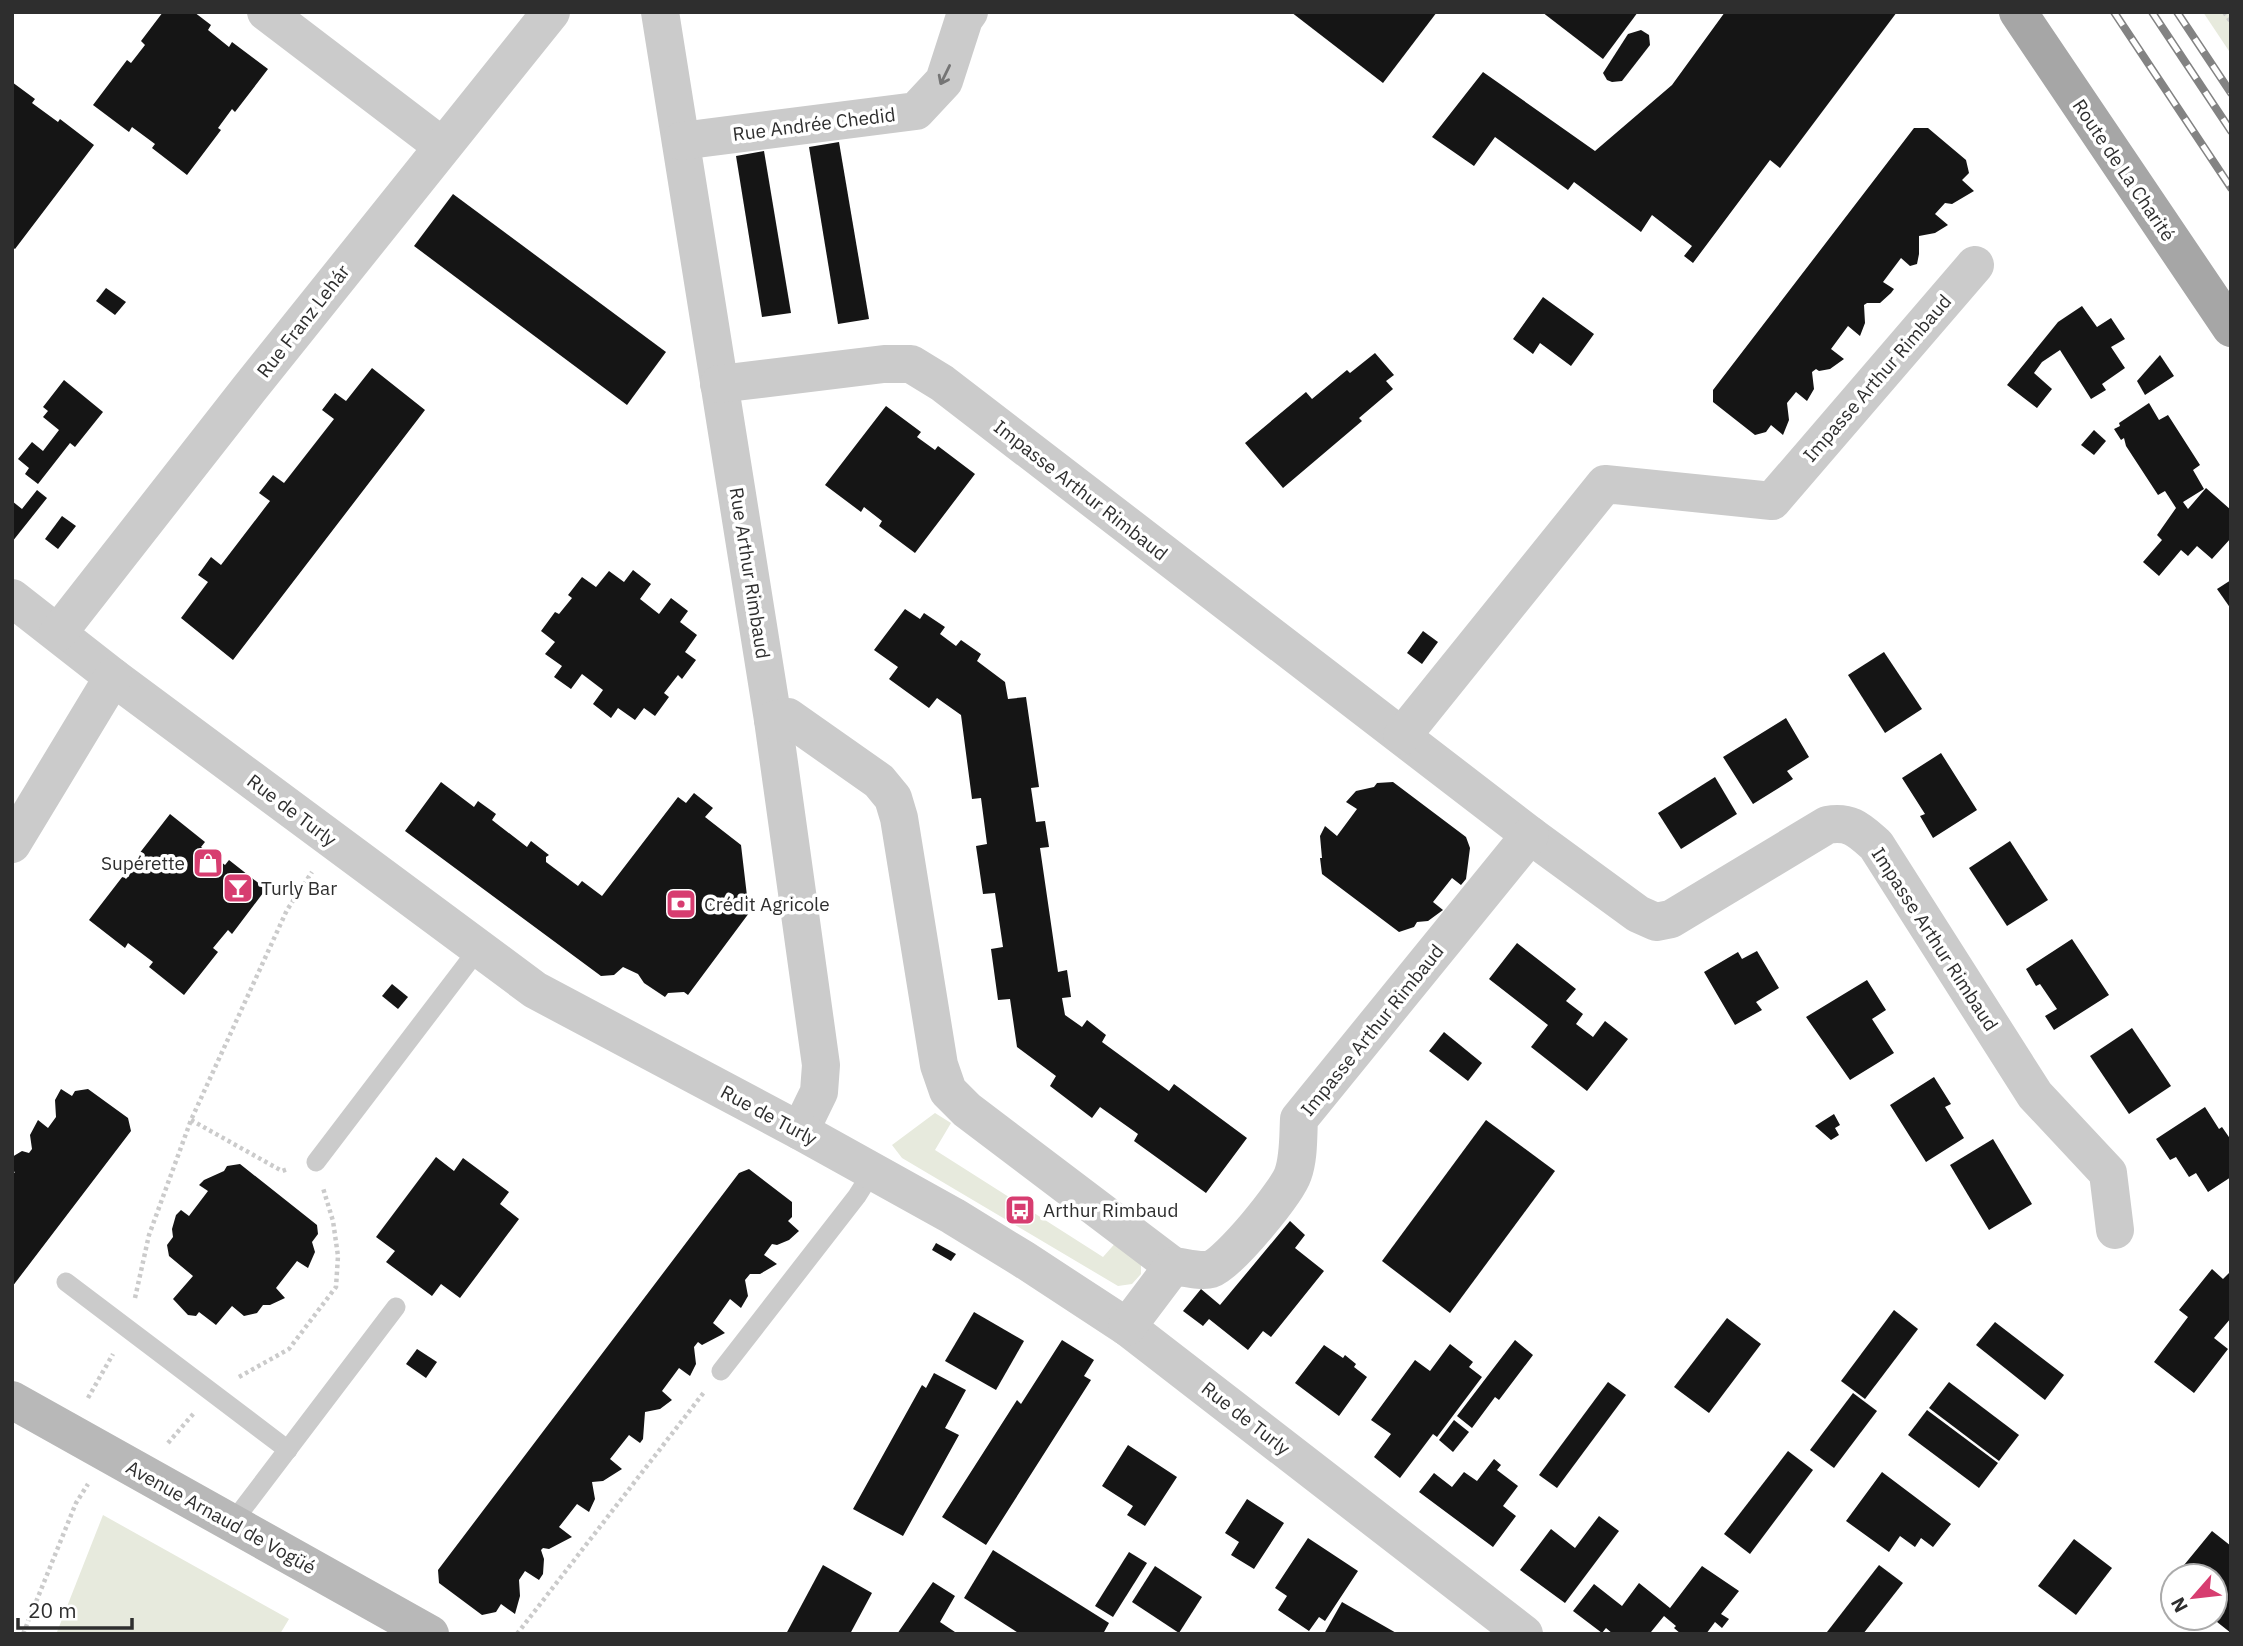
<svg xmlns="http://www.w3.org/2000/svg" width="2243" height="1646" viewBox="0 0 2243 1646" font-family="'IBM Plex Sans',sans-serif">
<style>
.green{fill:#e7eadd}
.building{fill:#151515}
.lines{fill:none;stroke-linecap:round;stroke-linejoin:round}
.path{stroke:#cbcbcb;stroke-width:4.5;stroke-dasharray:3.5 3.5;stroke-linecap:butt}
.lane{stroke:#cbcbcb;stroke-width:19}
.street{stroke:#cbcbcb;stroke-width:38}
.secondary{stroke:#b8b8b8;stroke-width:38}
.primary{stroke:#a6a6a6;stroke-width:38}
.rail-casing{stroke:#838383;stroke-width:8}
.rail{stroke:#fff;stroke-width:5;stroke-dasharray:16;stroke-linecap:butt}
.oneway{stroke:#757575}
.labels{text-anchor:middle;stroke-width:7;stroke-linejoin:round;paint-order:stroke}
.street-label{font-size:19px;fill:#2e2e2e;stroke:#fff}
.poi-label{font-size:19px;fill:#2e2e2e;stroke:#fff;text-anchor:start}
</style>
<rect width="100%" height="100%" fill="#fff"/>
<g class="green">
<polygon points="2203,12 2231,12 2231,54"/>
<polygon points="935,1113 951,1123 935,1150 1103,1257 1119,1239 1141,1264 1141,1274 1132,1284 1118,1286 902,1158 892,1145"/>
<polygon points="103,1515 289,1619 280,1634 60,1634 57,1632"/>
</g>
<g class="building">
<polygon points="163,12 194,12 211,25 208,30 229,47 232,42 268,69 235,112 232,109 218,128 221,130 187,175 152,148 155,144 132,127 129,132 93,105 127,60 131,63 145,45 141,41"/>
<polygon points="1291,12 1437,12 1383,83"/>
<polygon points="1542,12 1638,12 1603,59"/>
<polygon points="1725,12 1897,12 1780,168 1770,160 1693,263 1684,256 1692,246 1652,215 1641,232 1574,182 1568,190 1495,137 1474,166 1432,137 1483,72 1595,151 1672,85"/>
<polygon points="1641,30 1649,35 1650,45 1622,81 1612,82 1607,80 1603,73 1628,34"/>
<polygon points="12,82 35,99 32,103 58,122 60,119 94,145 15,249 12,247"/>
<polygon points="1914,128 1928,128 1966,160 1969,173 1962,180 1974,191 1952,204 1945,203 1935,214 1948,225 1935,233 1919,236 1919,254 1917,264 1910,266 1901,258 1883,282 1894,289 1891,293 1880,303 1867,303 1864,305 1865,323 1860,336 1848,326 1831,349 1844,359 1830,369 1819,371 1816,369 1812,372 1814,389 1807,401 1796,392 1787,403 1789,420 1783,435 1771,425 1766,432 1755,435 1713,402 1713,390"/>
<polygon points="839,142 869,319 838,324 809,147"/>
<polygon points="764,151 791,313 762,317 736,156"/>
<polygon points="453,194 666,352 627,405 414,246"/>
<polygon points="106,288 126,302 115,315 96,301"/>
<polygon points="1543,297 1594,334 1571,366 1540,343 1533,354 1513,339"/>
<polygon points="2082,306 2097,327 2111,318 2125,339 2111,347 2125,368 2102,384 2106,390 2091,399 2060,350 2042,362 2034,373 2052,389 2037,408 2007,385 2058,322"/>
<polygon points="1375,353 1394,375 1386,381 1393,389 1359,418 1362,421 1283,488 1245,443 1306,392 1312,399 1347,370 1350,373"/>
<polygon points="2160,355 2174,376 2145,395 2137,381"/>
<polygon points="372,368 425,410 233,660 181,618 208,582 198,575 211,557 221,565 270,501 259,493 273,475 284,483 334,419 322,410 335,393 346,401"/>
<polygon points="64,380 103,412 75,447 70,443 38,484 25,474 29,468 18,459 32,442 43,451 59,430 43,417 48,411 43,407"/>
<polygon points="2149,403 2159,420 2168,415 2200,465 2193,470 2204,489 2183,502 2188,509 2206,488 2231,510 2231,538 2212,559 2197,546 2188,556 2181,550 2159,576 2143,562 2162,540 2157,535 2176,508 2165,491 2158,495 2126,446 2124,438 2121,440 2114,429 2120,426 2119,423"/>
<polygon points="886,406 921,432 917,437 935,450 938,446 975,474 915,553 879,526 882,521 864,507 861,512 825,485"/>
<polygon points="2094,430 2106,441 2094,455 2081,445"/>
<polygon points="37,490 47,498 12,542 12,501 22,509"/>
<polygon points="62,516 76,526 58,549 45,539"/>
<polygon points="633,570 651,584 640,599 659,614 671,598 688,611 680,622 697,635 685,652 696,660 682,679 678,675 664,693 669,697 655,716 644,708 635,720 618,708 611,718 593,704 603,690 582,674 571,689 554,677 562,666 545,654 555,642 541,631 555,612 559,614 572,598 568,595 582,577 596,587 609,571 624,582"/>
<polygon points="2231,580 2231,609 2217,589"/>
<polygon points="905,609 920,619 924,613 945,627 940,634 956,646 961,640 981,654 977,661 1005,682 1008,699 1026,697 1039,787 1031,788 1036,822 1045,821 1049,847 1040,848 1058,972 1067,970 1071,997 1062,998 1065,1015 1082,1027 1087,1020 1106,1035 1102,1042 1169,1091 1174,1084 1247,1138 1206,1193 1134,1141 1138,1134 1100,1107 1092,1118 1050,1086 1056,1076 1017,1047 1010,999 998,1000 991,949 1003,947 995,893 983,894 976,846 987,844 981,798 972,799 961,715 937,698 929,708 889,679 898,667 874,650"/>
<polygon points="1423,631 1438,642 1422,664 1407,653"/>
<polygon points="1884,652 1922,709 1885,733 1848,675"/>
<polygon points="1786,718 1809,757 1787,771 1793,779 1753,804 1723,757"/>
<polygon points="1941,753 1977,810 1933,838 1920,816 1925,814 1902,778"/>
<polygon points="1715,777 1737,814 1681,849 1658,813"/>
<polygon points="441,782 474,807 478,801 496,814 492,820 527,847 531,841 549,855 546,857 546,862 578,886 582,881 602,896 678,797 686,803 694,793 713,808 705,817 741,845 749,913 688,995 684,992 668,993 665,997 644,983 638,974 623,967 614,975 601,976 405,831"/>
<polygon points="1393,782 1466,837 1470,848 1466,879 1461,885 1452,878 1433,902 1443,910 1428,921 1417,922 1414,927 1399,932 1322,874 1320,858 1322,858 1320,836 1325,826 1337,836 1357,809 1346,802 1356,791 1374,787 1377,783"/>
<polygon points="170,814 205,842 201,847 225,865 229,860 266,889 232,934 228,930 213,948 218,952 184,995 149,967 153,962 128,943 125,948 89,920 123,876 126,879 139,862 135,859"/>
<polygon points="2010,841 2048,900 2007,926 1969,868"/>
<polygon points="2072,939 2109,995 2054,1030 2045,1016 2057,1009 2040,984 2036,986 2026,969"/>
<polygon points="1517,943 1576,989 1566,1001 1583,1014 1576,1024 1593,1037 1605,1021 1628,1039 1587,1091 1531,1047 1548,1025 1489,979"/>
<polygon points="1757,951 1779,988 1756,1002 1762,1010 1735,1025 1704,972 1738,952 1742,959"/>
<polygon points="1867,980 1886,1010 1872,1019 1894,1053 1850,1080 1806,1017"/>
<polygon points="392,984 408,997 398,1009 382,996"/>
<polygon points="2132,1028 2171,1086 2129,1114 2090,1056"/>
<polygon points="1444,1032 1482,1063 1468,1081 1429,1051"/>
<polygon points="1934,1077 1951,1104 1945,1107 1964,1138 1926,1162 1890,1105"/>
<polygon points="61,1089 72,1096 75,1091 88,1089 128,1118 131,1131 12,1287 12,1175 15,1172 12,1171 12,1157 22,1151 29,1153 32,1149 30,1135 38,1120 48,1128 56,1117 55,1100"/>
<polygon points="2205,1107 2219,1129 2222,1127 2231,1140 2231,1177 2208,1192 2196,1173 2189,1177 2176,1157 2170,1160 2156,1139"/>
<polygon points="1834,1114 1840,1125 1835,1128 1839,1135 1831,1140 1815,1126"/>
<polygon points="1486,1120 1555,1171 1450,1313 1382,1261"/>
<polygon points="1993,1139 2032,1204 1989,1230 1950,1165"/>
<polygon points="436,1157 454,1171 463,1158 509,1192 500,1204 519,1219 460,1298 441,1284 432,1296 386,1262 395,1251 376,1237"/>
<polygon points="240,1164 317,1225 318,1234 312,1242 315,1252 308,1268 297,1261 276,1288 285,1298 270,1305 263,1305 257,1313 244,1316 232,1306 216,1325 199,1312 196,1316 188,1315 173,1299 193,1276 169,1256 167,1245 173,1237 172,1229 176,1215 181,1210 189,1216 208,1191 199,1185 204,1180 224,1171 227,1166"/>
<polygon points="749,1169 792,1202 792,1217 788,1221 799,1231 789,1240 777,1245 772,1244 764,1255 777,1264 760,1274 750,1274 745,1280 748,1296 741,1308 730,1299 713,1323 725,1333 702,1345 698,1342 694,1347 696,1364 690,1376 679,1368 662,1391 672,1400 660,1409 645,1412 643,1439 640,1443 629,1435 610,1459 622,1469 603,1481 592,1482 595,1499 589,1512 577,1504 559,1527 572,1537 549,1549 543,1548 541,1550 544,1559 543,1574 539,1580 525,1571 519,1580 520,1596 515,1614 501,1604 496,1612 482,1615 439,1583 438,1570 739,1173"/>
<polygon points="1290,1221 1305,1235 1295,1248 1324,1271 1271,1337 1263,1331 1248,1350 1209,1319 1203,1326 1183,1311 1201,1289 1220,1305"/>
<polygon points="936,1243 956,1254 951,1261 932,1250"/>
<polygon points="2212,1269 2223,1279 2231,1271 2231,1318 2214,1338 2228,1349 2194,1393 2154,1362 2188,1317 2179,1310"/>
<polygon points="1894,1310 1918,1329 1865,1399 1841,1381"/>
<polygon points="974,1312 1024,1341 996,1390 945,1361"/>
<polygon points="1727,1318 1761,1344 1709,1413 1674,1387"/>
<polygon points="1995,1322 2064,1375 2045,1400 1976,1345"/>
<polygon points="1062,1340 1094,1360 1084,1376 1091,1380 986,1545 942,1517 1017,1400 1021,1404"/>
<polygon points="1515,1340 1533,1355 1499,1400 1495,1397 1472,1428 1457,1416"/>
<polygon points="1450,1344 1473,1362 1469,1367 1482,1377 1437,1437 1433,1434 1400,1478 1374,1457 1391,1434 1371,1420 1415,1360 1430,1371"/>
<polygon points="1324,1345 1343,1358 1345,1355 1356,1364 1354,1367 1367,1377 1339,1416 1295,1383"/>
<polygon points="417,1349 437,1362 426,1378 406,1364"/>
<polygon points="934,1373 966,1390 945,1428 959,1435 903,1536 853,1509 922,1385 926,1388"/>
<polygon points="1608,1382 1626,1395 1557,1488 1539,1475"/>
<polygon points="1949,1382 2019,1435 1999,1461 1929,1408"/>
<polygon points="1853,1393 1877,1411 1834,1468 1810,1450"/>
<polygon points="1927,1410 1998,1463 1979,1488 1908,1435"/>
<polygon points="1454,1420 1469,1432 1453,1452 1439,1440"/>
<polygon points="1128,1445 1177,1477 1145,1526 1127,1515 1133,1506 1102,1486"/>
<polygon points="1788,1451 1813,1470 1750,1554 1724,1534"/>
<polygon points="1494,1459 1501,1465 1497,1470 1518,1486 1503,1506 1516,1516 1493,1547 1419,1492 1434,1473 1452,1487 1464,1472 1477,1481"/>
<polygon points="1882,1472 1951,1524 1933,1547 1921,1538 1915,1547 1900,1536 1889,1552 1846,1521"/>
<polygon points="1247,1499 1284,1523 1254,1569 1231,1555 1239,1542 1225,1533"/>
<polygon points="1599,1516 1619,1531 1565,1603 1520,1570 1551,1529 1575,1548"/>
<polygon points="2212,1531 2231,1546 2231,1633 2212,1618 2215,1618 2215,1576 2175,1576"/>
<polygon points="1308,1538 1358,1571 1325,1621 1319,1617 1309,1631 1278,1610 1287,1596 1275,1588"/>
<polygon points="2074,1539 2112,1568 2076,1615 2038,1586"/>
<polygon points="993,1550 1109,1623 1103,1634 1020,1634 964,1598"/>
<polygon points="1129,1552 1147,1563 1113,1617 1095,1606"/>
<polygon points="823,1565 872,1593 850,1634 786,1634"/>
<polygon points="1879,1565 1903,1583 1863,1634 1829,1634 1827,1632"/>
<polygon points="1155,1566 1202,1597 1179,1633 1132,1602"/>
<polygon points="1702,1566 1739,1591 1721,1614 1729,1619 1722,1628 1715,1622 1706,1634 1681,1634 1674,1628 1676,1626 1664,1616 1651,1632 1654,1634 1613,1634 1606,1628 1602,1633 1573,1611 1594,1584 1622,1606 1639,1583 1670,1608"/>
<polygon points="933,1582 955,1596 940,1622 958,1634 897,1634"/>
<polygon points="1342,1602 1398,1634 1324,1634"/>
</g>
<g class="lines">
<g class="path">
<polyline points="2224,12 2231,22"/>
<polyline points="191,1120 282,1171 288,1169"/>
<polyline points="135,1298 149,1235 191,1120 287,910 312,872"/>
<polyline points="239,1377 289,1349 336,1287 338,1256 333,1221 323,1188"/>
<polyline points="88,1398 113,1354"/>
<polyline points="168,1443 194,1413"/>
<polyline points="23,1634 76,1503 88,1484"/>
<polyline points="517,1634 705,1391"/>
</g>
<g class="lane">
<polyline points="316,1162 479,948"/>
<polyline points="66,1282 288,1450"/>
<polyline points="721,1371 857,1196 872,1172"/>
<polyline points="232,1523 396,1307"/>
</g>
<g class="street">
<polyline points="266,12 442,146"/>
<polyline points="660,12 773,720 821,1065 819,1092 800,1131"/>
<polyline points="681,141 916,111 944,81 964,19 969,12"/>
<path d="M719,384L884,364H911L942,383L1530,835L1638,914L1656,922L1671,919L1827,825C1851,821 1859,830 1876,845L2035,1095L2108,1173L2115,1230"/>
<polyline points="12,598 113,677 535,990 800,1131 953,1216 1023,1259 1127,1327 1524,1634"/>
<polyline points="58,633 249,389 551,12"/>
<polyline points="773,720 788,717 879,781 893,798 899,818 939,1065 948,1091 967,1110 1173,1266"/>
<polyline points="1402,736 1605,484 1772,501 1975,265"/>
<polyline points="12,844 113,677"/>
<path d="M1127,1327L1173,1266C1184,1267 1201,1272 1211,1269C1229,1263 1287,1192 1293,1174C1299,1157 1298,1137 1299,1119L1530,835"/>
</g>
<polyline class="secondary" points="12,1400 430,1634"/>
<polyline class="primary" points="2018,12 2231,328"/>
<g class="rail-casing">
<g id="rail">
<polyline points="2114,12 2231,188"/>
<polyline points="2152,12 2231,131"/>
<polyline points="2177,12 2231,93"/>
</g>
</g>
<use href="#rail" class="rail"/>
</g>
<defs><path id="oneway-shaft" d="M-6 0H5M1.5-3L5.5 0L1.5 3" fill="none" stroke-width="1.6" stroke-linecap="round" stroke-linejoin="round" transform="scale(1.75)"/></defs>
<use class="oneway" href="#oneway-shaft" transform="translate(945 75) rotate(116)"/>
<defs>
<g id="shop-square" transform="scale(1.575)"><rect x="-9" y="-9" width="18" height="18" rx="4" fill="#d73d70" stroke="#fff"/><path d="M-5-2.5h2.3a2.7 3.5 0 0 1 5.4 0H5L5.5 6h-11ZM-1.5-2.5h3a1.5 2.3 0 0 0-3 0Z" fill="#fff"/></g>
<g id="bar-square" transform="scale(1.575)"><rect x="-9" y="-9" width="18" height="18" rx="4" fill="#d73d70" stroke="#fff"/><path d="M-6-5H6L.8 .8V4.5H3.5V6h-7V4.5H-.8V.8Z" fill="#fff"/></g>
<g id="bank-square" transform="scale(1.575)"><rect x="-9" y="-9" width="18" height="18" rx="4" fill="#d73d70" stroke="#fff"/><path d="M-6-4H6V4H-6ZM0-2.3a2.3 2.3 0 1 0 0 4.6a2.3 2.3 0 1 0 0-4.6Z" fill="#fff"/></g>
<g id="bus-square" transform="scale(1.575)"><rect x="-9" y="-9" width="18" height="18" rx="4" fill="#d73d70" stroke="#fff"/><path d="M-5-6H5V4H4V6H2V4H-2V6H-4V4H-5ZM-3.5-4V0h7V-4ZM-3.5 1.2v1.5H-2V1.2ZM2 1.2v1.5H3.5V1.2Z" fill="#fff"/></g>
</defs>
<g fill-rule="evenodd">
<use href="#shop-square" x="208" y="863"/>
<use href="#bar-square" x="238" y="888"/>
<use href="#bank-square" x="681" y="904"/>
<use href="#bus-square" x="1020" y="1210"/>
</g>
<g class="labels">
<g class="street-label">
<text transform="translate(814 124) rotate(-7)" y="7">Rue Andrée Chedid</text>
<text transform="translate(2124 170) rotate(56)" y="7">Route de La Charité</text>
<text transform="translate(303 321) rotate(-52)" y="7">Rue Franz Lehár</text>
<text transform="translate(1877 378) rotate(-49)" y="7">Impasse Arthur Rimbaud</text>
<text transform="translate(1081 490) rotate(38)" y="7">Impasse Arthur Rimbaud</text>
<text transform="translate(750 573) rotate(81)" y="7">Rue Arthur Rimbaud</text>
<text transform="translate(292 810) rotate(37)" y="7">Rue de Turly</text>
<text transform="translate(1935 939) rotate(57)" y="7">Impasse Arthur Rimbaud</text>
<text transform="translate(1372 1030) rotate(-51)" y="7">Impasse Arthur Rimbaud</text>
<text transform="translate(769 1115) rotate(28)" y="7">Rue de Turly</text>
<text transform="translate(1246 1418) rotate(38)" y="7">Rue de Turly</text>
<text transform="translate(221 1517) rotate(29)" y="7">Avenue Arnaud de Vogüé</text>
</g>
<g class="poi-label">
<text x="185" y="870" text-anchor="end">Supérette</text>
<text x="261" y="895">Turly Bar</text>
<text x="704" y="911">Crédit Agricole</text>
<text x="1043" y="1217">Arthur Rimbaud</text>
</g>
</g>
<rect width="2243" height="1646" fill="none" stroke="#2e2e2e" stroke-width="28"/>
<g transform="translate(2194 1597) rotate(242)"><circle r="33" fill="#ffffff" stroke="#ababab" stroke-width="2"/>
<path d="M0-5L12 26L0 18L-12 26Z" fill="#d73d70"/>
<text y="-10" font-size="19" font-weight="bold" text-anchor="middle" fill="#2e2e2e">N</text>
</g>
<path d="M18 1618v10h114v-10" fill="none" stroke="#2e2e2e" stroke-width="3.5"/>
<text x="28" y="1618" font-size="21" fill="#2e2e2e" stroke="#ffffff" stroke-width="5" paint-order="stroke">20 m</text>
</svg>
